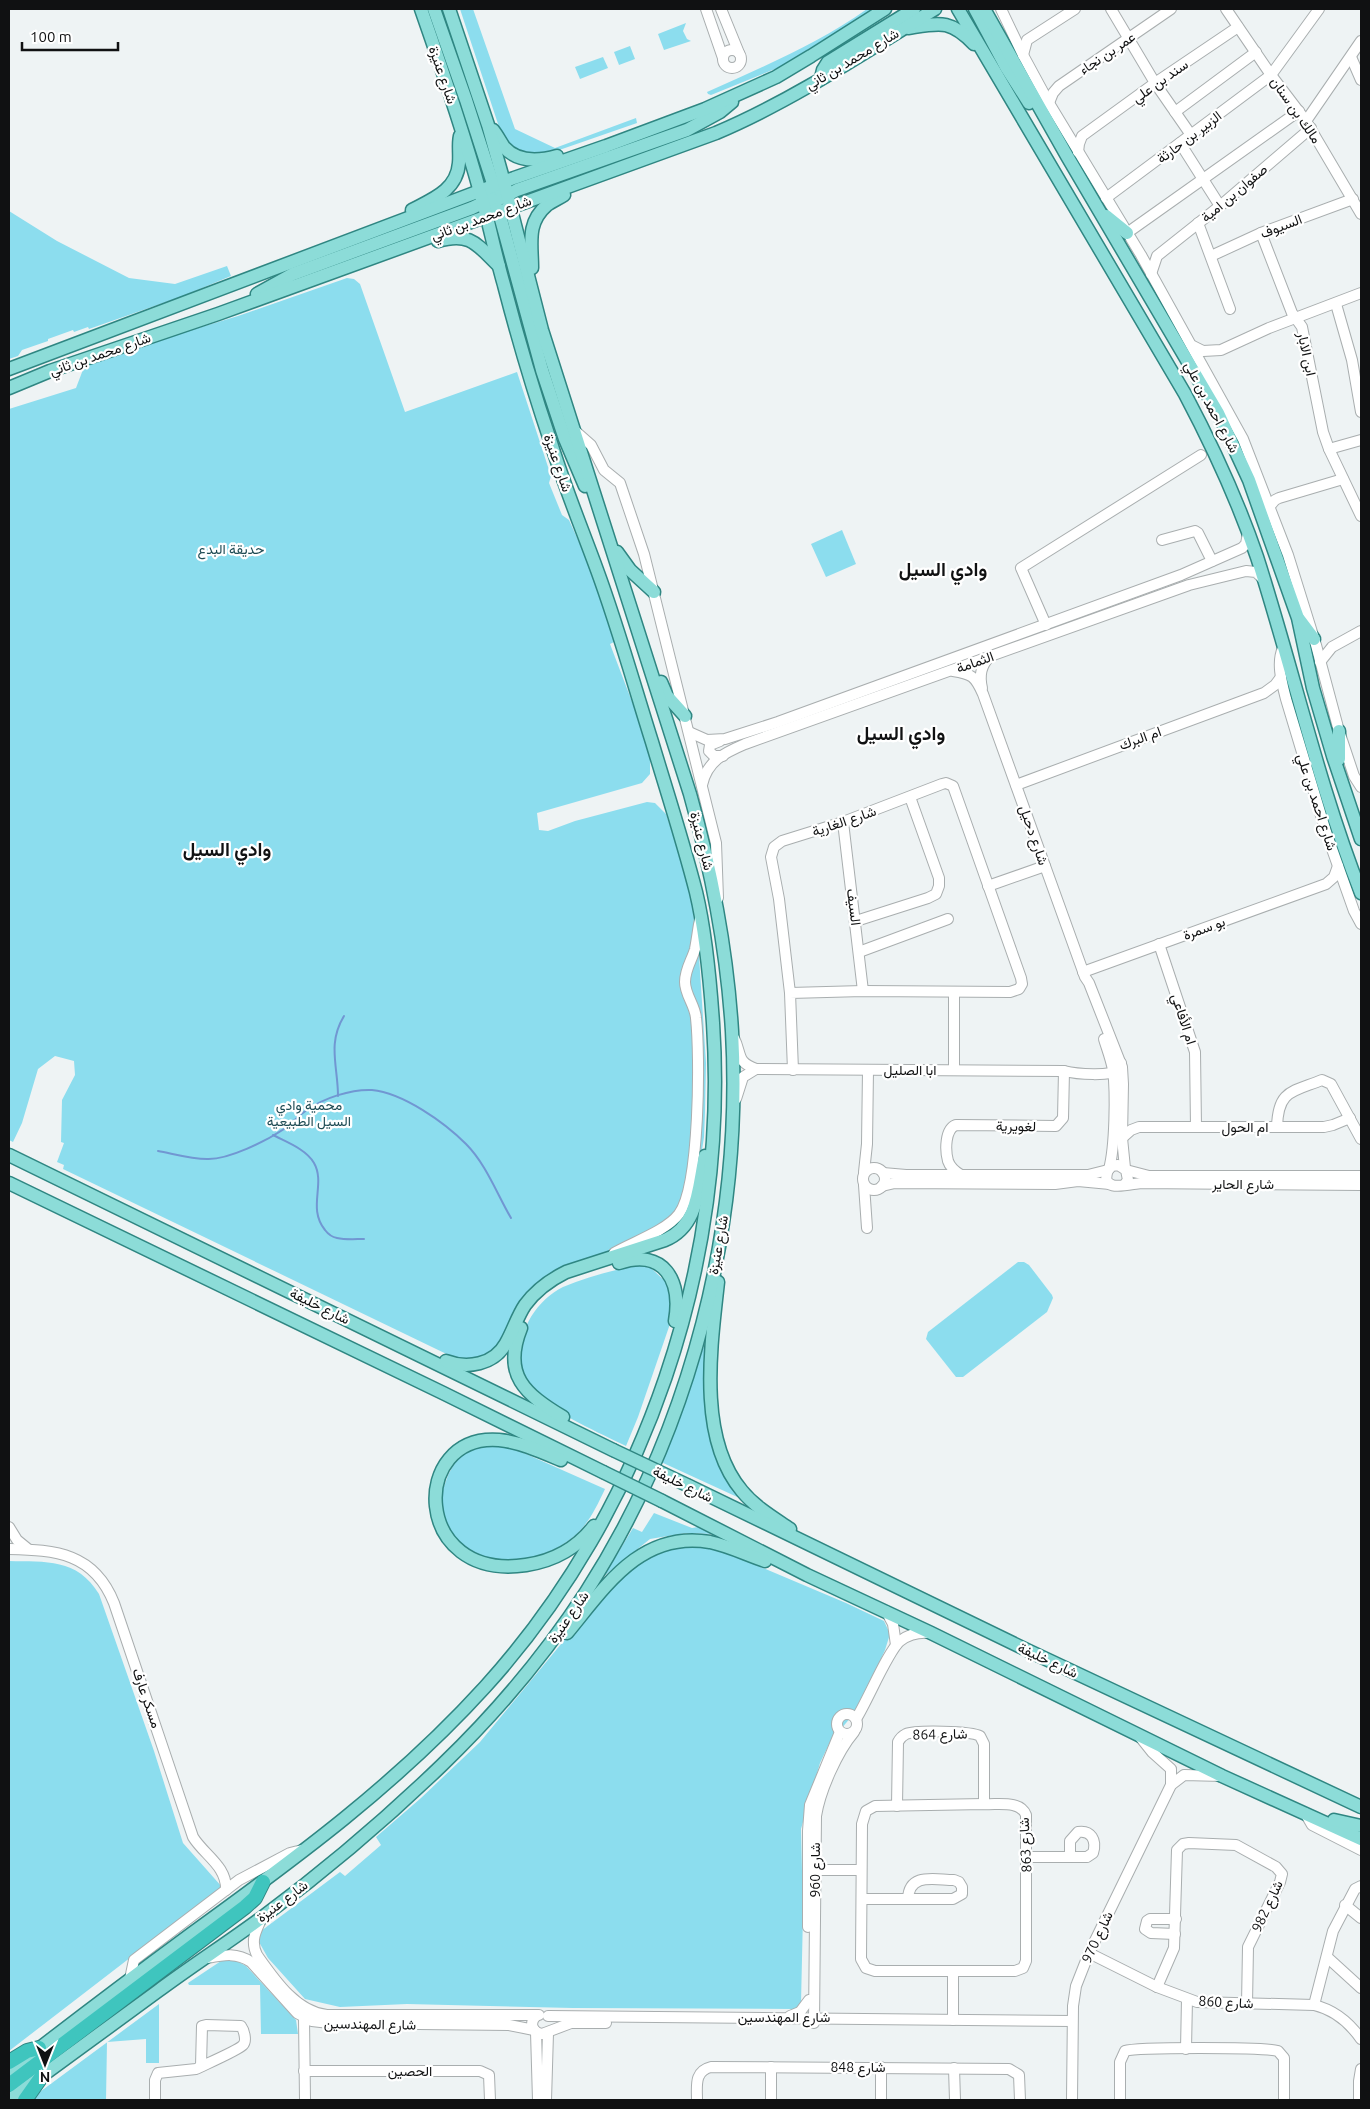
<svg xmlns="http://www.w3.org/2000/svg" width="1370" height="2109" viewBox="0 0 1370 2109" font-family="Ubuntu,Vazirmatn,sans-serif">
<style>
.green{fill:#8cddee}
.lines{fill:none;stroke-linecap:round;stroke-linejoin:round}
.stream{stroke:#7197d2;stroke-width:2}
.minor-casing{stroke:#a9aeaf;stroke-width:12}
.major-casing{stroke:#2f8682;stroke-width:15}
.highway-casing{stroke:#2f8682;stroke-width:16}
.minor{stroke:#fff;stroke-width:10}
.major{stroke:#8cdcd8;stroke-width:12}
.highway{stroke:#3fc5be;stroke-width:14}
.major-bridge-casing{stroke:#2f8682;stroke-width:15;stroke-linecap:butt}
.major-bridge{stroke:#8cdcd8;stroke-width:12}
.labels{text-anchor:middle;stroke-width:4.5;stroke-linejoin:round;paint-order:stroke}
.street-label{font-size:14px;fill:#101112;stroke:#fff}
.park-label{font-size:14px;fill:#1e4b54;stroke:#fff}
.district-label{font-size:19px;font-weight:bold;fill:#101112;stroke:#fff}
</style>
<rect width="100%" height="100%" fill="#eef3f4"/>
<g class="green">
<polygon points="460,9 473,9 515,129 555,148 636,118 637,123 542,156 515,151 502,136"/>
<path d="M867,9H874L780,67L711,95L708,94L707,92C762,67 818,44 867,9Z"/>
<polygon points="686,23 683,31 687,39 691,41 664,50 658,34"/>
<polygon points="630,46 635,59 619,65 614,52"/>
<polygon points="603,57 608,68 580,79 575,67"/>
<polygon points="9,211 57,241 129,278 175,284 227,266 231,276 183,296 89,329 88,327 74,332 73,330 48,339 48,341 22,350 18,356 9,359"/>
<polygon points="347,278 354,279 360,284 405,412 517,372 551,476 549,483 562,515 569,520 588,562 616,641 610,644 642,728 650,759 650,774 642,783 537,813 539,830 548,831 575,821 647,802 655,803 666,814 678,850 682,854 690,888 699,956 706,1063 705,1112 704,1137 693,1208 679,1229 552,1277 496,1353 461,1361 63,1169 64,1165 57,1162 64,1143 61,1142 62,1100 75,1075 74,1061 55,1056 38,1069 22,1123 13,1142 9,1140 9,409 76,388 84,367 132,348 238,316"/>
<polygon points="842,530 856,564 826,577 811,544"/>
<polygon points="1018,1262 1024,1262 1029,1265 1052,1295 1053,1298 1047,1312 963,1377 956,1377 926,1339 928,1332"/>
<path d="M636,1265L651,1268L668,1284L671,1293V1321L638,1417L626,1446C600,1433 557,1415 537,1394C532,1388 522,1377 520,1369C514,1338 534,1301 563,1287C586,1277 612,1271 636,1265Z"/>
<polygon points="705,1343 707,1414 746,1501 661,1462"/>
<path d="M506,1445L605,1489C595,1510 586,1530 565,1543C532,1566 473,1568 448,1531C446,1527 445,1521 444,1517C442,1512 440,1506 439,1502C439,1497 443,1489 445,1484C449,1471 456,1458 469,1451C479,1446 495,1446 506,1445Z"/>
<polygon points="654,1513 692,1528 698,1527 712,1534 686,1533 650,1539 604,1576 633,1528 642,1532"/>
<polygon points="674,1546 711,1546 846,1603 884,1621 890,1634 885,1650 857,1710 830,1742 820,1763 801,1829 803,1914 801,2003 795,2009 573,2008 407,2004 340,2007 305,1999 268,1958 259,1942 261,1931 340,1872 345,1876 381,1845 376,1837 421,1798 480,1742 609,1586 640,1560"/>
<path d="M9,1561C46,1562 77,1558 99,1594L154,1751L183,1843L222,1887L9,2051Z"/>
<polygon points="233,1959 246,1966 296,2020 298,2034 261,2034 260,1985 189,1985 188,1983 221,1961"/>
<polygon points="159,2004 159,2063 146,2063 146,2039 107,2042 106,2100 30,2100 33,2097"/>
</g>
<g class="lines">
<g class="stream">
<path d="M338,1096C338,1066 327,1044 344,1016"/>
<path d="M273,1135C286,1142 306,1149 314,1163C326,1184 307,1208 325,1230C328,1234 332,1237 337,1238C346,1240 356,1239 364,1239"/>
<path d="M158,1151C174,1154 191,1159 207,1159C228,1160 266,1141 284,1129C292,1123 299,1115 307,1110C324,1098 351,1089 372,1090C403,1093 444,1122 466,1144C486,1164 497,1194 511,1218"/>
</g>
<g class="minor-casing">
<g id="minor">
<polyline points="706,9 723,58"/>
<polyline points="721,9 739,53"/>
<polyline points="1001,9 1023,55 1049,103 1141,255 1243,439 1288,555 1316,645 1339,731 1354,776 1361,787"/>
<polyline points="1111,9 1155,83 1191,135"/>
<polyline points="1226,9 1271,75 1306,121 1361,214"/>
<circle cx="732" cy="59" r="9"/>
<polyline points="1023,55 1027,40 1075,9"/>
<polyline points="1351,57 1361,80"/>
<polyline points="1049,103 1053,93 1059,86 1171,9"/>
<polyline points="1175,112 1256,52"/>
<polyline points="1306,121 1361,41"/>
<polyline points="1180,143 1220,206"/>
<polyline points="1078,152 1079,144 1082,136 1155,83 1238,27"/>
<polyline points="1106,198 1271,75 1319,9"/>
<polyline points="1198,223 1230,309"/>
<polyline points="1127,233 1299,111"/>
<polyline points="1261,233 1292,313 1302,327 1323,432 1329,449 1361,516"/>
<polyline points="1211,256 1261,233 1353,199"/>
<polyline points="1151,274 1157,256 1220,206 1311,128"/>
<polyline points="1336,304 1352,360 1361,412"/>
<polyline points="1193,346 1203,351 1221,350 1269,328 1361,293"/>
<polyline points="574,430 591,445 604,470 620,483 644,554 716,843 718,898"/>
<polyline points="1329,449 1361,440"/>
<polyline points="1270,506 1275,500 1279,498 1343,479"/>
<polyline points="1162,540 1195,531 1198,533 1212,561"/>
<polyline points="1046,625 1021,568 1201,455"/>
<path d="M1283,648C1276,663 1282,683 1286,699L1326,832L1354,911L1361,924"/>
<polyline points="1320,662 1332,647 1361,631"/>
<path d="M953,671C972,674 975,676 983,694L1085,977L1089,983L1122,1067L1123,1084L1122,1138L1125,1168"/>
<path d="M982,688C979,675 981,666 990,656"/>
<polyline points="689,732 707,740 725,739 778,722 1181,575 1242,548 1246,544 1248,533"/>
<polyline points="720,741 710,745 709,751 714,756 723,756"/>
<path d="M702,785C707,761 724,753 745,744L1189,585L1246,571L1256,572L1264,580"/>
<polyline points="1016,785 1264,693 1275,685 1281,677"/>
<polyline points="843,822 863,991"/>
<polyline points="988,886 1045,866"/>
<polyline points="856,921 928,898 936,894 939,886 939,878 910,797"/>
<polyline points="1159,944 1195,1052 1196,1127"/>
<polyline points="859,952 948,919"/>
<polyline points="1083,972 1326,884 1334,877 1338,866"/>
<polyline points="790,993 863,991 1010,992 1019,989 1022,984 1021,978 953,786 946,783 942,784 843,822 782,841 774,847 771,857 779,899 790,993 793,1070"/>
<path d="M734,1038C742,1054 736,1062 756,1069L1064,1071C1076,1074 1111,1077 1120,1069L1121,1063"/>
<path d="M1104,1039C1107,1049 1111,1059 1113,1070C1116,1093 1115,1147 1109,1169"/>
<polyline points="954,1070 954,992"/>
<polyline points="736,1099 743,1077 756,1069"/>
<path d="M1277,1127C1278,1090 1292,1092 1322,1080L1331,1084L1361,1139"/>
<polyline points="1122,1138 1131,1130 1139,1127 1324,1127 1333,1125 1350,1118"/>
<circle cx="874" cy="1179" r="11"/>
<polyline points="1126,1170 1149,1176 1361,1176"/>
<polyline points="864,1172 867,1144 868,1070"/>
<polyline points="883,1173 906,1175 1088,1175 1108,1170"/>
<path d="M961,1175C956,1172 950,1167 948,1161C945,1150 945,1129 956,1125L1056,1126L1063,1118L1064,1071"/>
<polyline points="864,1185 867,1228"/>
<path d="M1124,1185L1128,1180L1126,1170L1118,1165L1112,1166L1108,1170C1099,1194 1129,1184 1141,1183L1361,1185"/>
<polyline points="882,1186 895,1183 1055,1184 1078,1181 1110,1184"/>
<path d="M614,1253C633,1242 666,1231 679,1214C700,1185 700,1055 696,1018C695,1005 685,995 685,982C685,969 692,960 695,949C697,939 698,929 700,919"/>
<polyline points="9,1527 17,1540 28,1549"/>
<path d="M9,1549C56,1550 94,1553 114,1603L193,1837C204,1855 227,1866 226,1890"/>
<polyline points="886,1611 893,1624 896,1645"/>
<circle cx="847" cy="1724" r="10"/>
<path d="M856,1719C867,1702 888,1651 900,1641C909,1634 919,1632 930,1633"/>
<polyline points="1140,1737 1152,1752 1171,1769 1171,1785"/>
<path d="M984,1804C998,1805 1020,1800 1026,1815V1961L1023,1968L1015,1971H875L866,1968L861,1959L862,1824L866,1811L875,1806Z"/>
<path d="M897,1806L898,1742C900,1738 902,1736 906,1734C915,1730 971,1731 980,1736L984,1744V1804"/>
<polyline points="1305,1813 1312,1825 1361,1850"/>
<path d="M1078,1832C1091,1830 1097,1840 1093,1853L1087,1857H1070V1841Z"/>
<polyline points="1027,1857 1070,1857"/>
<polyline points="815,1870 861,1870"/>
<path d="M862,1899H953L962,1894V1887L959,1882L954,1880C935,1880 909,1872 908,1899"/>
<polyline points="1345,1905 1361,1918"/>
<path d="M262,1918C256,1930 250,1941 257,1955C274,1979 296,2012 327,2015H539"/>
<polyline points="808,1927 808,1831 810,1805 840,1732"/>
<polyline points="1175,1934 1151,1933 1145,1929 1147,1921 1150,1919 1176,1919"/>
<path d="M1089,1953L1157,1987L1197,2002L1314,2005C1335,2010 1349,2022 1361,2039"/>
<polyline points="1327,1957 1361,1988"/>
<path d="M207,1958C223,1955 237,1952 251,1962L297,2013L312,2021L329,2023L509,2025L534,2030"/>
<polyline points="953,1971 953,2020"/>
<polyline points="130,1979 134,1960 239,1880 290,1853 302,1850"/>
<polyline points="1157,1987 1174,1948 1177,1850 1183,1844 1189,1843 1236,1845 1276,1867 1282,1874 1280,1882 1248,1947 1247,2004"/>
<polyline points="1314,2005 1333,1931 1355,1889 1361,1886"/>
<path d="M536,2016C529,2023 532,2032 542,2034L571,2023H606"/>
<polyline points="548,2016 1072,2021"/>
<polyline points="790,2016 800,2012 809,2000"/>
<polyline points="304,2018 305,2100"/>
<path d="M814,2023L816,1816C820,1791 837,1752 854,1732"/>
<polyline points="536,2032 538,2100"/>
<polyline points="1186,2049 1187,1999"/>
<polyline points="771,2067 771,2100"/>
<polyline points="881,2067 881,2100"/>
<polyline points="954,2068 955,2100"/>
<polyline points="304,2071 480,2071 489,2075 490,2100"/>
<path d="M155,2100V2080L158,2073L196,2069C204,2065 239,2050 243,2045C247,2041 244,2030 241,2026L206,2025L202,2026L201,2066"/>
<polyline points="546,2100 548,2033"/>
<path d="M697,2100C697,2086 694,2071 711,2067L1009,2069L1019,2075L1020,2100"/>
<polyline points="1072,2100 1073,2006 1076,1986 1089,1953 1171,1785 1184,1775 1222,1776"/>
<path d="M1120,2100V2062L1125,2051C1136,2047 1263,2047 1278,2051L1284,2058V2100"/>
<polyline points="1359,2100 1359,2081 1361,2069"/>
</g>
</g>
<g class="major-casing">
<g id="major">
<polyline points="434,9 466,100 496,193"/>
<path d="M958,9L1185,394C1213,447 1238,501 1257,557C1293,669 1318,784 1361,893"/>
<polyline points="975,9 1006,67 1029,103"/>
<polyline points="984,9 1067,156 1218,413 1249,480 1298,618 1313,688 1333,756 1361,839"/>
<path d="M908,28C940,23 950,19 974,44"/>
<polyline points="821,78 823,70 828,62 914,9"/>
<path d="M493,130C497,135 500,141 504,147C518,163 539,161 557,156"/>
<polyline points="480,191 490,196 499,212 542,370 565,439 585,486"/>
<polyline points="502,198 517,190 687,130 720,112 732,102"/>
<path d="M412,210C433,199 457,190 459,163C460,154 458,145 460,136"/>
<polyline points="1106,216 1127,233"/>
<path d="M438,241C471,231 478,246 499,266"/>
<path d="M532,268C532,244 526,223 547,205C552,201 558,199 564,195"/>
<polyline points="257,294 293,274 472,208 491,199"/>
<polyline points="9,369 514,178 606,146 705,109 776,77 811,56 885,9"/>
<path d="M9,388L50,371L218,314L716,133C792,101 865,52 935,9"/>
<polyline points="617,552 630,570 654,592"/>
<polyline points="1299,619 1314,639"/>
<polyline points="661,682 667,696 685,716"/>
<polyline points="1339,731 1339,759"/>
<polyline points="9,1155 613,1450"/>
<polyline points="9,1183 443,1393 603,1472"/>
<path d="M619,1263C664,1248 682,1281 675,1321"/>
<path d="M718,1282C711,1346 697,1438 742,1491C755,1507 774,1518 790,1529"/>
<path d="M521,1328C502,1375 525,1394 563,1417"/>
<path d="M446,1361C467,1369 494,1365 506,1343C513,1331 517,1317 525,1305C536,1290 550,1280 566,1272L665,1240C699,1226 698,1187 705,1156"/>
<path d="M561,1460C542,1452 520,1442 499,1440C409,1433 412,1582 526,1565C553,1561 577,1548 594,1526"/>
<polyline points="689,1486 1031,1652 1361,1807"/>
<polyline points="662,1501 807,1575 931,1633 1222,1776 1361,1839"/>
<path d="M567,1633C605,1587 641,1530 710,1542C729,1546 747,1555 765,1561"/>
<polyline points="1334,1820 1361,1826"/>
<path d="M9,2072C69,2025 130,1979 191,1934C296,1858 397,1784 485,1687C646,1510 729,1261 713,1023C710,979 706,934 696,892C683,841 667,792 652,742C634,685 618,627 597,570C582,529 565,488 552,446C534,393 518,339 504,285C495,254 489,222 480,192C463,130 442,69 421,9"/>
<path d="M9,2100C59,2064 108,2027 158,1991C193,1965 229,1942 264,1916C326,1870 386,1819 442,1765C496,1713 545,1655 586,1592C691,1429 743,1225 732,1031C727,950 712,872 690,794L542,330L504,182L488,125L449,9"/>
</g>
</g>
<g class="highway-casing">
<g id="highway">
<polyline points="9,2062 27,2051 39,2048"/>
<polyline points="9,2085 245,1907 255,1898 263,1882"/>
<polyline points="25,2100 42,2076"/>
</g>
</g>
<use href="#minor" class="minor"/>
<use href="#major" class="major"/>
<use href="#highway" class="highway"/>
<g class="major-bridge-casing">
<g id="major-bridge">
<polyline points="613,1450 689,1486"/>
<polyline points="603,1472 662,1501"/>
</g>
</g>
<use href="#major-bridge" class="major-bridge"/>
</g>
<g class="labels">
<g class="street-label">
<text transform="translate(1107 53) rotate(-34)" y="5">عمر بن نجاء</text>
<text transform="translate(852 59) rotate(-31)" y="5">شارع محمد بن ثاني</text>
<text transform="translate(443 75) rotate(71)" y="5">شارع عنيزة</text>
<text transform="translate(1160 81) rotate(-35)" y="5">سند بن علي</text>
<text transform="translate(1296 110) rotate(55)" y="5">مالك بن سنان</text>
<text transform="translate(1189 137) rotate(-37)" y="5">الزبير بن حارثة</text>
<text transform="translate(1234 193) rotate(-40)" y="5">صفوان بن امية</text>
<text transform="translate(481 218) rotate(-20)" y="5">شارع محمد بن ثاني</text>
<text transform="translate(1281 226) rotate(-21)" y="5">السيوف</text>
<text transform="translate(100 354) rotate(-19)" y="5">شارع محمد بن ثاني</text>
<text transform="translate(1307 354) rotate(78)" y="5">ابن الابار</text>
<text transform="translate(1212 407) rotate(62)" y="5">شارع احمد بن علي</text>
<text transform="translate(558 463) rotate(71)" y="5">شارع عنيزة</text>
<text transform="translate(975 662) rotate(-20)" y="5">الثمامة</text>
<text transform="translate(1140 738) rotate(-20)" y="5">ام البرك</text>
<text transform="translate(1317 802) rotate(72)" y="5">شارع احمد بن علي</text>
<text transform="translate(844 821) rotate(-19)" y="5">شارع الغارية</text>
<text transform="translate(1034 835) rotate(71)" y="5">شارع دحيل</text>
<text transform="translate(702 841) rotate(76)" y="5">شارع عنيزة</text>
<text transform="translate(854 907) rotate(83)" y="5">السيف</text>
<text transform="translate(1204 928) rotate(-20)" y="5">بو سمرة</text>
<text transform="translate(1184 1019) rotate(72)" y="5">ام الأفاعي</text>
<text x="910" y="1075">ابا الصليل</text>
<text transform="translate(1016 1126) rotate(1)" y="5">لغويرية</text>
<text x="1245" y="1132">ام الحول</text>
<text x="1243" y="1189">شارع الحاير</text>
<text transform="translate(718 1245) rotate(-80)" y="5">شارع عنيزة</text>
<text transform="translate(320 1306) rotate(26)" y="5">شارع خليفة</text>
<text transform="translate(683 1484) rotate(26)" y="5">شارع خليفة</text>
<text transform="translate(568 1617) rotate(-55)" y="5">شارع عنيزة</text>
<text transform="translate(1048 1660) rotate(25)" y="5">شارع خليفة</text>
<text transform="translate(147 1698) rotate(71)" y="5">مسكر عارف</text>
<text transform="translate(940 1734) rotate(-1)" y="5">شارع 864</text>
<text transform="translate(1025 1845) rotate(-93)" y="5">شارع 863</text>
<text transform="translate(815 1870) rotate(-90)" y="5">شارع 960</text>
<text transform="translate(282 1901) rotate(-37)" y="5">شارع عنيزة</text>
<text transform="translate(1267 1906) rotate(-65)" y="5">شارع 982</text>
<text transform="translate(1097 1937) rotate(-65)" y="5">شارع 970</text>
<text transform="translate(1226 2002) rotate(3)" y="5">شارع 860</text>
<text x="784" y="2022">شارع المهندسين</text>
<text transform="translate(370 2024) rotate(1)" y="5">شارع المهندسين</text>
<text x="858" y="2072">شارع 848</text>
<text x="410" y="2076">الحصين</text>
</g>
<g class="park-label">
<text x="231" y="554">حديقة البدع</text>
<text x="309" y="1110">محمية وادي<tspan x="309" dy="16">السيل الطبيعية</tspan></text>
</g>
<g class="district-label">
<text x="943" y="576">وادي السيل</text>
<text x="901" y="740">وادي السيل</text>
<text x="227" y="856">وادي السيل</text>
</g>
</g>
<rect width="1370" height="2109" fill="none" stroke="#101112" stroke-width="20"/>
<g transform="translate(45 2064) rotate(180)" stroke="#ffffff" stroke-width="4" paint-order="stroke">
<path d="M0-4L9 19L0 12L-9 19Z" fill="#101112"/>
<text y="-8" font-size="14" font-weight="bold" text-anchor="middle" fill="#101112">N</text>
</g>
<path d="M22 42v8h96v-8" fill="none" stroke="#101112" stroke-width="2.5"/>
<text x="30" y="42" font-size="15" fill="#101112" stroke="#ffffff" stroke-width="4" paint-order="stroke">100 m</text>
</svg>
